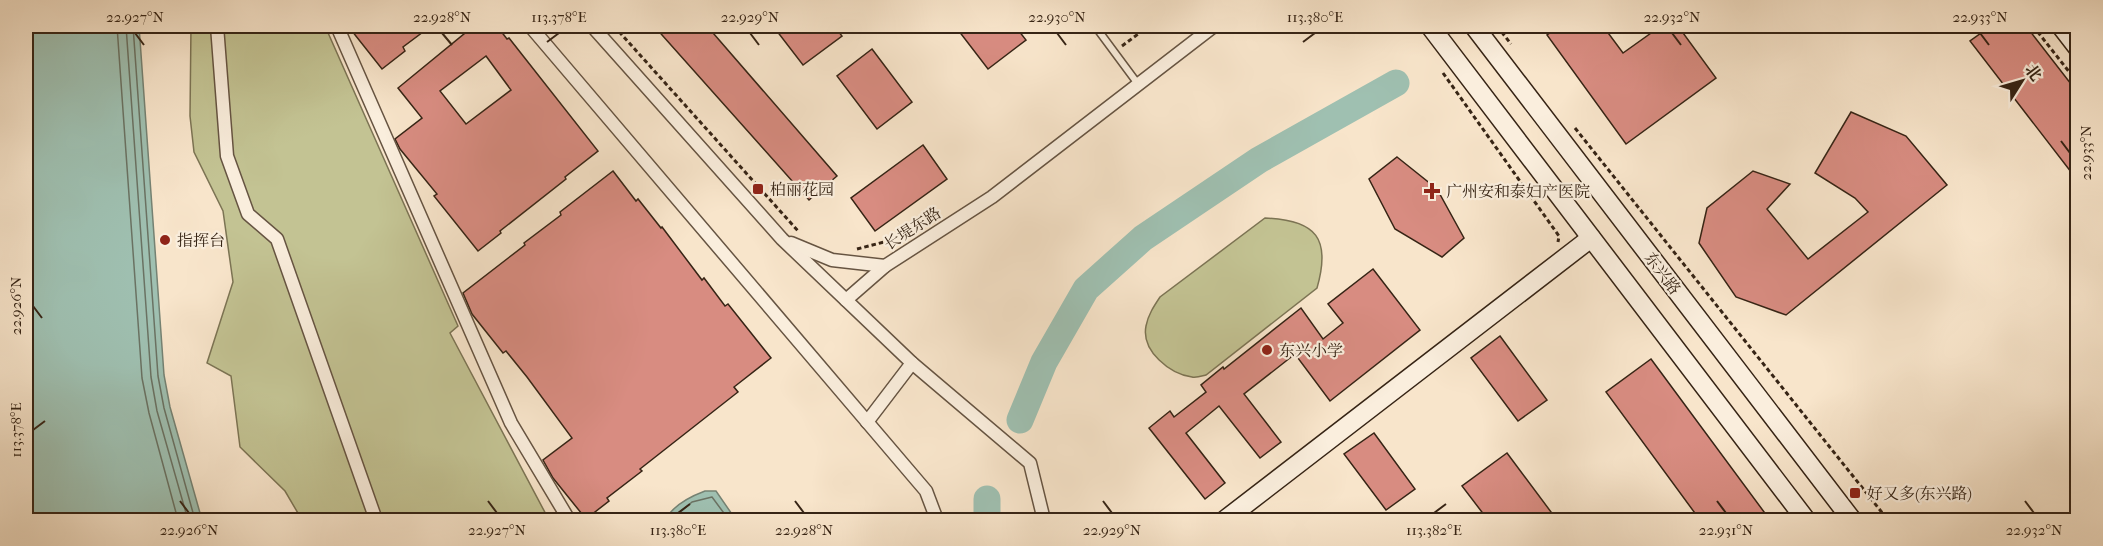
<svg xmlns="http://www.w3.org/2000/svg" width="2103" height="546" viewBox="0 0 2103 546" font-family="'IM FELL French Canon','Noto Serif SC',serif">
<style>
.green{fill:#c3c393;stroke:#7c7454;stroke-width:1.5}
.water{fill:#9fc0b1;stroke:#758273;stroke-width:1.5}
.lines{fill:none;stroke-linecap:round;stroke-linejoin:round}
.shore{stroke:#6a7263;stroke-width:1.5}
.river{stroke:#9fc0b1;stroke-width:27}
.building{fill:#d88c81;stroke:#362415;stroke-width:1.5;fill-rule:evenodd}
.lane-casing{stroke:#665442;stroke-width:9}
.street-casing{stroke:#665442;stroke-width:15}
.secondary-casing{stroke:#362415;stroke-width:21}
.path{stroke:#362415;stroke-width:3;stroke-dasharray:4.5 3;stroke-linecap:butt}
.lane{stroke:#faeedd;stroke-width:6}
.street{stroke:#faeedd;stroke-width:12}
.secondary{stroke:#faeedd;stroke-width:18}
.ticks{fill:none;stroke:#362415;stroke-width:2}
.poi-dot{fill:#8f2418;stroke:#faeedd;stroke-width:2}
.labels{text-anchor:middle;stroke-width:4.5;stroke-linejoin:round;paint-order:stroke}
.poi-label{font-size:16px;fill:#362415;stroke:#faeedd;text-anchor:start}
.street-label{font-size:16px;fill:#362415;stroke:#faeedd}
.neatline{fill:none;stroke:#362415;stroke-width:2}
.ticks-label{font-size:15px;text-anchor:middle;fill:#362415}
</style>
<rect width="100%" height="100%" fill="#f8e5cb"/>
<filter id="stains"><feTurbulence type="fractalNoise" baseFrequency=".00333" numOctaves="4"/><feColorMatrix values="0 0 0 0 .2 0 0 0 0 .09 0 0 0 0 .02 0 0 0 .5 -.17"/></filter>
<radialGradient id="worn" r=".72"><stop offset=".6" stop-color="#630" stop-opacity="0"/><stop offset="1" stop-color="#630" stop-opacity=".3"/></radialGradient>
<g class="green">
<polygon points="191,26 325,26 458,326 450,333 549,520 302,520 285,491 240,447 231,376 207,363 233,282 223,211 194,152 190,116"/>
<path d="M1265,218C1317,220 1331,239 1317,288L1206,375C1202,376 1196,378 1192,377C1170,374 1141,351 1146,326C1148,315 1154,306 1160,297Z"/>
</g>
<g class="water">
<polygon points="26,26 139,26 164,375 170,407 202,520 26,520"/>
<path d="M705,491H716L736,520H665C673,505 689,497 705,491Z"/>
</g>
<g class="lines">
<g class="shore">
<polyline points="117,26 142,378 149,413 178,520"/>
<polyline points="126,26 151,377 157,411 188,520"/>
<polyline points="133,26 158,376 164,408 195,520"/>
<polyline points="671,520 692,502 712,497 729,520"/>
</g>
<g class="river">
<polyline points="1020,420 1044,362 1086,289 1143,238 1259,160 1396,83"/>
<polyline points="987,520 987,499"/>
</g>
</g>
<g class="building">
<polygon points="348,26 431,26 403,47 405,51 382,69"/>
<path d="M460,26H497L507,39L509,38L598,151L565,177L566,179L500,231L501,233L478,251L434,196L437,194L400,149L395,139L422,118L398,88L465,33ZM486,56L511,90L466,124L440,91Z"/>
<polygon points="654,26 707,26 837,176 809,200"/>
<polygon points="773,26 834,26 842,36 803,65"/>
<polygon points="955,26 1015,26 1026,40 988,69"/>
<polygon points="1560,26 1603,26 1623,53 1661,26 1678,26 1716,78 1626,144 1547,35"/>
<polygon points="1991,26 2026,26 2078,93 2078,181 1970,41"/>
<polygon points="872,49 912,102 877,129 837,76"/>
<polygon points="1851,112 1906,136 1947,185 1786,315 1736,297 1699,243 1707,208 1753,171 1790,184 1767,209 1808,259 1868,212 1855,198 1815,173"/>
<polygon points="923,145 947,179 875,231 851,198"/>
<polygon points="1397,157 1437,189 1464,238 1442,257 1395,229 1369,179"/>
<polygon points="613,171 636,201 638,199 661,228 662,227 702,280 704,278 725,306 728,304 771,358 734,387 738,392 640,469 642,471 607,498 609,501 586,519 553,478 543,460 572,438 527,377 506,351 503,353 472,314 463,293 525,245 524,243 561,215 560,212"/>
<polygon points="1373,269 1420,330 1330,401 1295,354 1244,394 1281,442 1260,458 1219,406 1186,433 1225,483 1205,499 1149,428 1170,411 1174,417 1206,392 1201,385 1223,367 1224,369 1301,308 1323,339 1343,323 1328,304"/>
<polygon points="1500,336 1547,400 1518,421 1471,358"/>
<polygon points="1651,359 1770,520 1700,520 1606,392"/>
<polygon points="1374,433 1415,489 1386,510 1344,454"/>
<polygon points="1507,453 1557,520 1488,520 1462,486"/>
</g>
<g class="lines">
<g class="lane-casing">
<polyline id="lane" points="1095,26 1138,84"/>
</g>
<g class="street-casing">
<g id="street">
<polyline points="217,26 227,156 248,214 277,239 376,520"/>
<polyline points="337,26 511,423 569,520"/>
<polyline points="530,26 926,491 937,520"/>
<polyline points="592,26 782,239 912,363 1030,463 1044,520"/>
<polyline points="791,243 832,260 885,266"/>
<polyline points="846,300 885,266 992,197 1214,26"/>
<polyline points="867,422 912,363"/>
</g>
</g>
<g class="secondary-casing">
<g id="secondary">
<polyline points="1430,26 1806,520"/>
<polyline points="1474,26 1852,520"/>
<polyline points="2061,26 2078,48"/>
<polyline points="1225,520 1591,238"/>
</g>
</g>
<g class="path">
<polyline points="614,26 799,232"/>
<polyline points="1409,26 1415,33"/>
<polyline points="1497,26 1511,44"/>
<polyline points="2033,26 2078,83"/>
<polyline points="1122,46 1149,26"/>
<polyline points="1443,73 1559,236 1558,242"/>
<polyline points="1575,128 1888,520"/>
<polyline points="857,249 884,242"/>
</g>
<use href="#lane" class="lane"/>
<use href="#street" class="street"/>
<use href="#secondary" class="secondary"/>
</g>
<path class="ticks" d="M135,33L144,45M442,33L452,45M750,33L759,45M1057,33L1066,45M1672,33L1681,45M1980,33L1989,45M547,42L559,33M1303,42L1315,33M2061,141L2070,153M33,306L42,318M33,430L45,421M180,501L189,513M488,501L497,513M795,501L804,513M1103,501L1112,513M1717,501L1726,513M2025,501L2034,513M678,513L690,504M1434,513L1446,504"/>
<g class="poi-dot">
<rect x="752" y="183" width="12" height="12" rx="3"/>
<path d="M1429 182h6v6h6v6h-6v6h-6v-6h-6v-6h6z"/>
<circle cx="165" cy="240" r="6"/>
<circle cx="1267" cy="350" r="6"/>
<rect x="1849" y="487" width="12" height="12" rx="3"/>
</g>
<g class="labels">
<g class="poi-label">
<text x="770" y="195">柏丽花园</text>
<text x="1446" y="197">广州安和泰妇产医院</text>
<text x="177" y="246">指挥台</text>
<text x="1279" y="356">东兴小学</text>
<text x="1867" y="499">好又多(东兴路)</text>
</g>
<g class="street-label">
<text transform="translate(912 228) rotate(-33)" y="6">长堤东路</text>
<text transform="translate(1663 273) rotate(53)" y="6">东兴路</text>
</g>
</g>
<rect width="2103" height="546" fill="none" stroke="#f8e5cb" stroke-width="66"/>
<g transform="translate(2022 81) rotate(53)" stroke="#faeedd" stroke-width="4.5" paint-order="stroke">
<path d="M0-4.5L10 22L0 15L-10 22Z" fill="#362415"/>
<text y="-9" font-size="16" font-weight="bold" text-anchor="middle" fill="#362415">北</text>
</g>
<rect x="33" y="33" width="2037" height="480" class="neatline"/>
<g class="ticks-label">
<text x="135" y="22">22.927°N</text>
<text x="442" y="22">22.928°N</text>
<text x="559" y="22">113.378°E</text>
<text x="750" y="22">22.929°N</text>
<text x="1057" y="22">22.930°N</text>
<text x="1315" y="22">113.380°E</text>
<text x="1672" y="22">22.932°N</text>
<text x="1980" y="22">22.933°N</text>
<text transform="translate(2086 153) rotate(-90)" y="5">22.933°N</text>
<text transform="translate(16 306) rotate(-90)" y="5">22.926°N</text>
<text transform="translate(16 430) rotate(-90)" y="5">113.378°E</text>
<text x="189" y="535">22.926°N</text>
<text x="497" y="535">22.927°N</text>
<text x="678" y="535">113.380°E</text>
<text x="804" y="535">22.928°N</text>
<text x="1112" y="535">22.929°N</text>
<text x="1434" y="535">113.382°E</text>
<text x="1726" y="535">22.931°N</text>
<text x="2034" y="535">22.932°N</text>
</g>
<rect width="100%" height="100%" filter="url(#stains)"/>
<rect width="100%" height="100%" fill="url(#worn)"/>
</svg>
